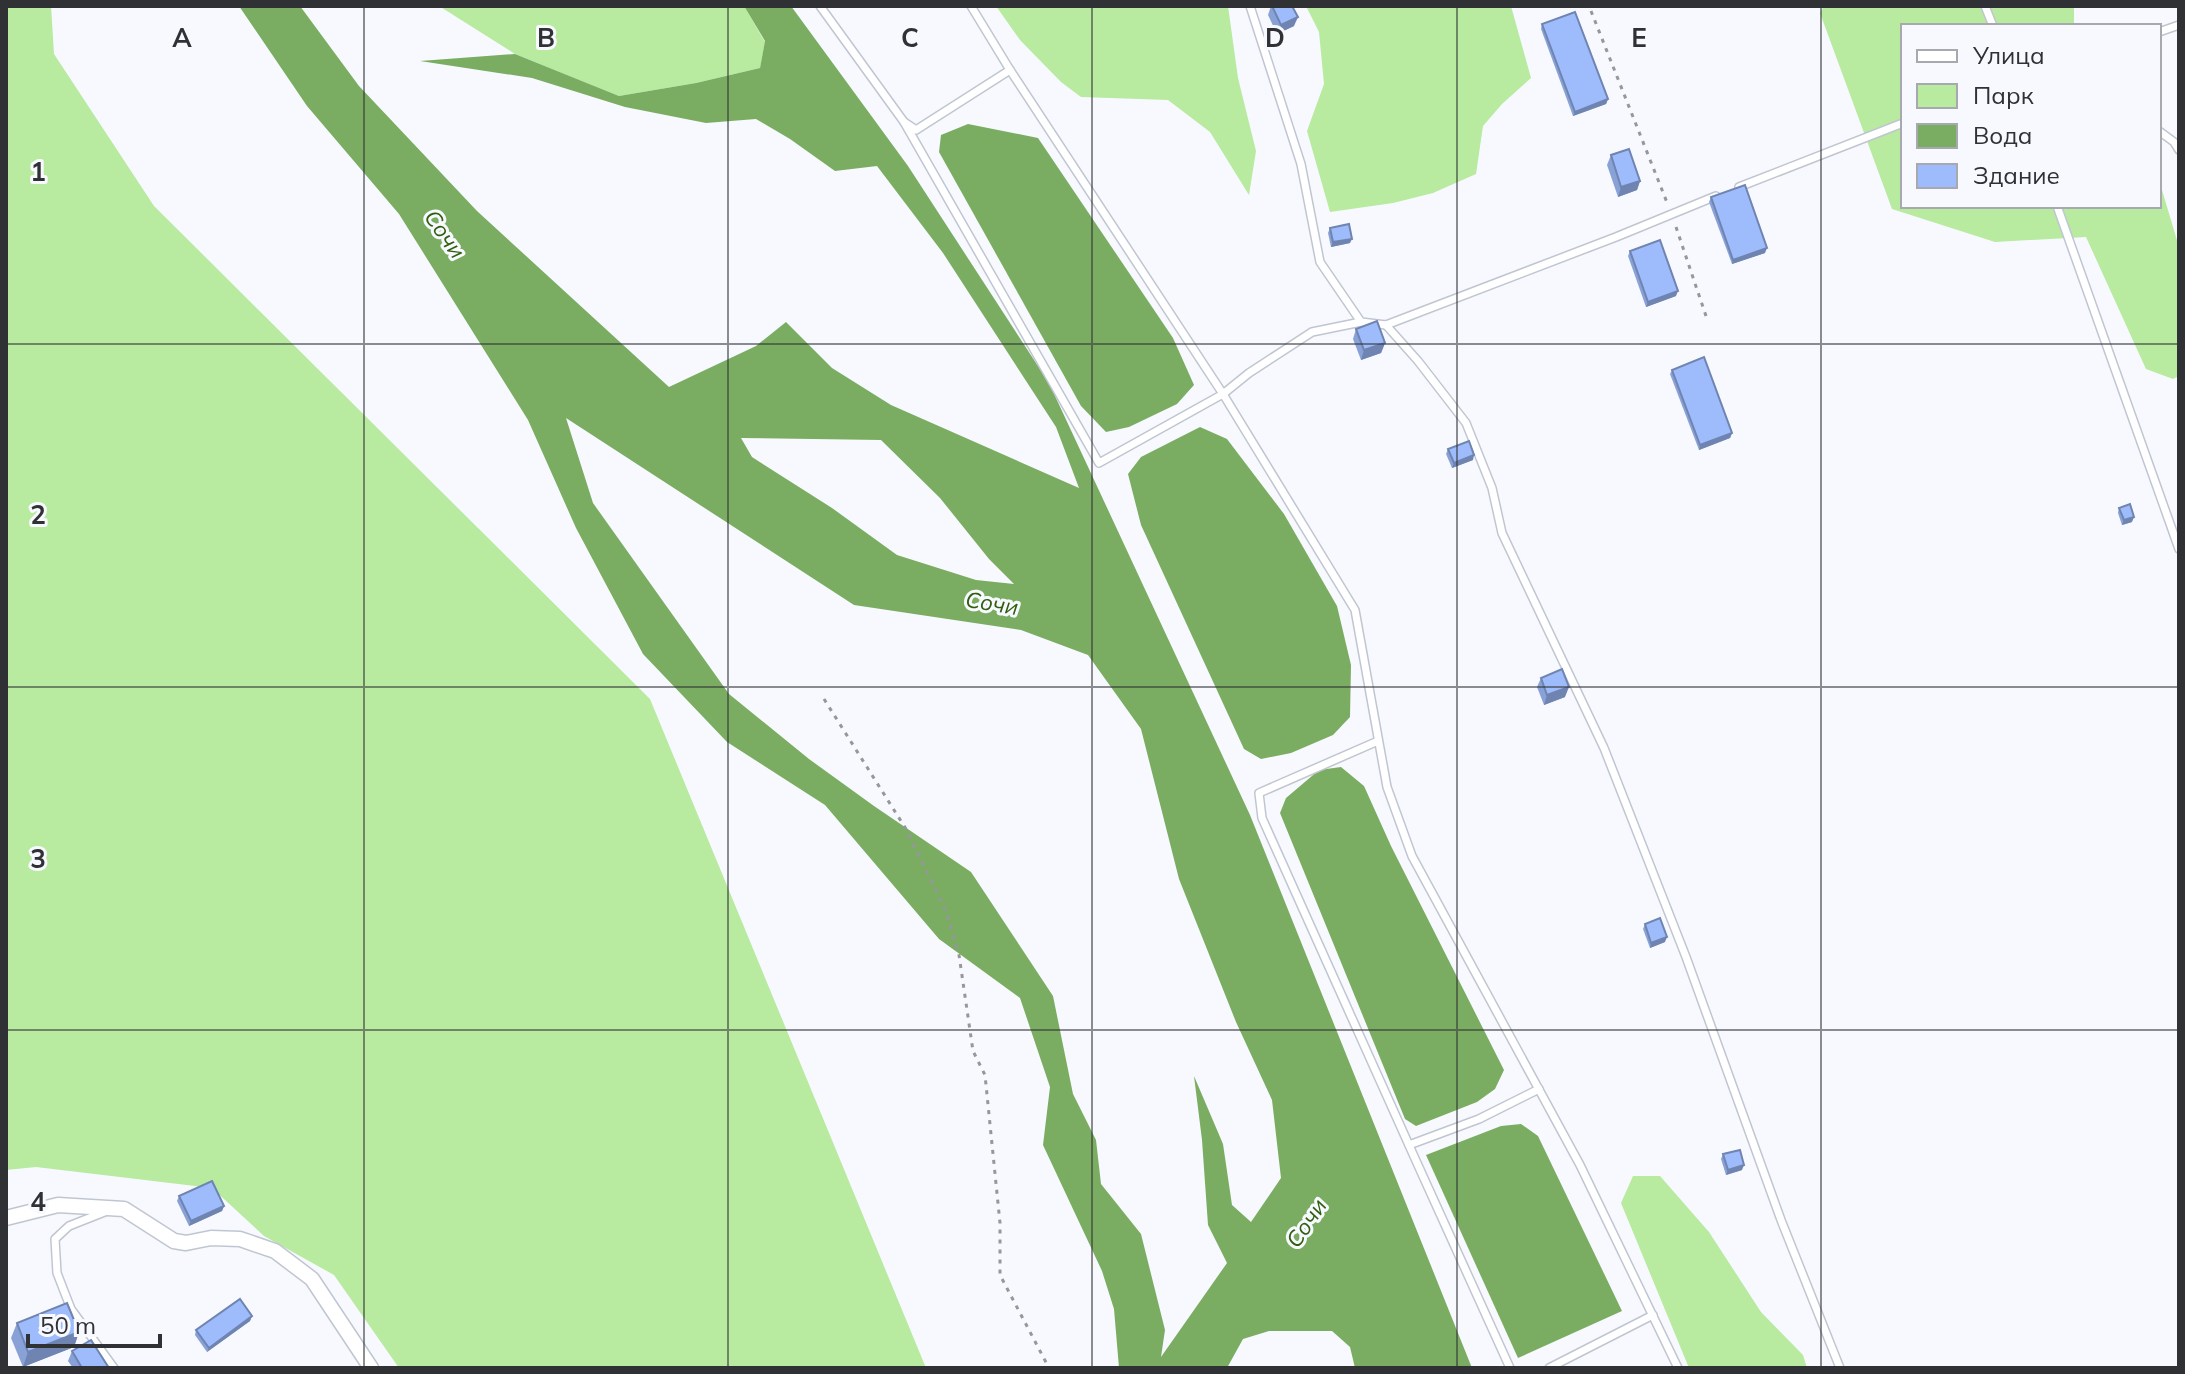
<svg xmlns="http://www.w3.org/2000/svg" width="2185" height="1374" viewBox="0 0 2185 1374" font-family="Mulish,sans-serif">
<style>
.green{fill:#b8eaa0}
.water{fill:#7aad61;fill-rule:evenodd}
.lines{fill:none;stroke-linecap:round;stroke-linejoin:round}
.lane-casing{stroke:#c0c6d1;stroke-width:10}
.street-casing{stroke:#c0c6d1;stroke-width:17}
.path{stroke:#95979c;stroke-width:3;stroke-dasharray:4 6;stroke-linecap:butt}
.lane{stroke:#fff;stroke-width:7}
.street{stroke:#fff;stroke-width:14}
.wall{fill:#88a2d8}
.shaded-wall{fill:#6f84b0}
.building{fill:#9ebcfb;stroke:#6f84b0;stroke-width:2}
.grid{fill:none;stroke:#2f3135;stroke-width:2;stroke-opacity:0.55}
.labels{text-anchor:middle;stroke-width:6;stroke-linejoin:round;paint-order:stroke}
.water-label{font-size:22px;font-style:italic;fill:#2f5e0e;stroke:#f7f9fe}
.grid-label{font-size:26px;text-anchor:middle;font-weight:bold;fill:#2f3135;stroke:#f7f9fe;stroke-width:6;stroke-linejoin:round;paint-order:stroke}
</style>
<rect width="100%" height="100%" fill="#f7f9fe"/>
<g class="green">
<polygon points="6,6 51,6 54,54 154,206 650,699 926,1368 399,1368 334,1275 264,1236 212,1188 36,1167 6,1170"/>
<polygon points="439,6 744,6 765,42 760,68 696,83 619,96 515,54"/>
<polygon points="996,6 1228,6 1238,78 1256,151 1249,195 1210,132 1168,100 1081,97 1061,82 1020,40"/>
<polygon points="1306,6 1511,6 1531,78 1502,104 1483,126 1476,174 1433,193 1393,203 1330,212 1307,131 1324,84 1319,32"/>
<polygon points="1824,6 2074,6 2074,26 1903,26 1903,206 2159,206 2159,180 2179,247 2179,376 2173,379 2146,369 2086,237 1995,242 1892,209 1820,13"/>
<polygon points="1633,1176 1660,1176 1709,1232 1761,1312 1803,1355 1807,1368 1689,1368 1621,1203"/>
</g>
<g class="water">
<path d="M239,6H300L359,86L477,211L669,387L756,346L786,322L832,368L891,405L1079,488L1056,427L943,253L877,166L835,171L790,139L756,119L706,123L625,107L532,78L420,61L515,54L619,96L696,83L760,68L765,41L744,6H791L908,166L1049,383L1250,815L1472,1368H1355L1350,1347L1332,1331H1269L1243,1339L1227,1368H1119L1114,1309L1102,1271L1043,1145L1050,1087L1020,998L939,939L825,805L727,742L643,654L576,528L528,420L399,214L307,106ZM566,418L854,605L1021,630L1088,655L1141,729L1179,879L1236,1022L1272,1100L1281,1178L1251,1222L1232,1205L1223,1144L1194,1076L1202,1140L1208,1225L1227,1263L1161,1357L1165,1330L1141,1234L1101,1184L1096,1140L1073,1094L1053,996L971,872L874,806L809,759L729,694L593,503ZM741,438L881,440L940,498L989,559L1014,584L976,580L897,555L832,508L752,457Z"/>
<polygon points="968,124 1038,138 1173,338 1194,385 1177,404 1129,427 1106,432 1081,406 939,152 941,135"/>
<polygon points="1200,427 1227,439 1284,514 1337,606 1351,665 1350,717 1333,735 1291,753 1261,759 1244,749 1141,525 1128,474 1141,457"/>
<polygon points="1341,767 1364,786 1391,846 1504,1070 1495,1089 1477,1102 1416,1126 1405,1119 1280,813 1286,798 1319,770"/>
<polygon points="1521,1124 1538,1136 1622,1311 1518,1358 1426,1155 1501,1126"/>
</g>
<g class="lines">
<g class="lane-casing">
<g id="lane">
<polyline points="820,6 904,122"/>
<polyline points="971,6 1010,70 1223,394 1249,373 1312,332 1361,322"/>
<polyline points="1250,6 1301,164 1320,262 1361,322 1386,325 1616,237 1716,196"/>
<polyline points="1985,6 1993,26"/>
<polyline points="2159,32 2179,25"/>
<polyline points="1010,70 916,130 904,122 1099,463 1223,394 1355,610 1387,787 1412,856 1580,1165 1678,1368"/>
<polyline points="2159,131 2174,142 2179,150"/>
<polyline points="1739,187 1903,123"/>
<polyline points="2057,206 2179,549"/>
<polyline points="1386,325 1418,361 1466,423 1492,488 1502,533 1604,748 1686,957 1781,1220 1840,1368"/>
<polyline points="1378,741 1259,793 1262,818 1417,1163 1510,1368"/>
<polyline points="1409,1145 1479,1119 1539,1089"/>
<polyline points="107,1211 69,1226 55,1239 57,1273 71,1309 114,1368"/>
<polyline points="1549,1368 1653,1315"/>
</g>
</g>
<g class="street-casing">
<polyline id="street" points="6,1218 58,1205 124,1209 174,1241 186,1243 211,1238 240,1239 275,1251 312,1279 371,1368"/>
</g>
<g class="path">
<polyline points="1591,11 1668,205"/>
<polyline points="1676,227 1707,319"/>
<polyline points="824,699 906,829 946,911 959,955 973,1051 985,1075 1000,1223 1000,1275 1049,1368"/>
</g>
<use href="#lane" class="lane"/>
<use href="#street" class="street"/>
</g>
<g class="wall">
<polygon points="1271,6 1292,6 1294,26 1277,34 1268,15"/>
<polygon points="1542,24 1608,99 1606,104 1573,116 1541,29"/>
<polygon points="1611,155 1640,181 1637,190 1618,197 1607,165"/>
<polygon points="1711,197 1765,253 1732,264 1709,202"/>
<polygon points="1330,228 1350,243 1331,247 1328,233"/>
<polygon points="1630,251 1676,296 1646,307 1628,256"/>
<polygon points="1356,329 1385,343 1381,353 1361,360 1353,339"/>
<polygon points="1672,370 1732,433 1730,438 1699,450 1670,374"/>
<polygon points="1448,449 1473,460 1452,468 1446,454"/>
<polygon points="2119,508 2132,522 2122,525 2118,513"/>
<polygon points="1541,678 1565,697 1544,705 1537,687"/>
<polygon points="1645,924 1665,942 1650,948 1643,929"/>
<polygon points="1723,1154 1742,1170 1726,1175 1721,1159"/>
<polygon points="179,1196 224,1206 222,1211 189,1226 177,1201"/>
<polygon points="252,1316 250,1321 207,1352 195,1335 196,1330"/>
<polygon points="17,1323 79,1332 74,1347 23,1367 11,1338"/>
<polygon points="72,1351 109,1368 73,1368 68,1361"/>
</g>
<g class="shaded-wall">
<polygon points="1298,17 1294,26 1277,34 1281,25"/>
<polygon points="1608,99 1606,104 1573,116 1575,112"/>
<polygon points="1640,181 1637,190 1618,197 1621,187"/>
<polygon points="1352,239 1350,243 1331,247 1333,242"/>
<polygon points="1767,248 1765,253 1732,264 1733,260"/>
<polygon points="1678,291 1676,296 1646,307 1648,302"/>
<polygon points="1385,343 1381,353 1361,360 1364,350"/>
<polygon points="1732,433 1730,438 1699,450 1700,445"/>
<polygon points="1474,455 1473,460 1452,468 1454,463"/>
<polygon points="2134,517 2132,522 2122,525 2124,520"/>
<polygon points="1569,687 1565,697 1544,705 1547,695"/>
<polygon points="1667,937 1665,942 1650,948 1651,943"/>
<polygon points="1744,1165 1742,1170 1726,1175 1728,1170"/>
<polygon points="224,1206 222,1211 189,1226 191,1221"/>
<polygon points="252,1316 250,1321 207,1352 209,1348"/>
<polygon points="79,1332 74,1347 23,1367 28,1352"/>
</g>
<g class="building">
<polygon points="1272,6 1292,6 1298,17 1281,25"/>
<polygon points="1575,12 1608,99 1575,112 1542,24"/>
<polygon points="1629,149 1640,181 1621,187 1611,155"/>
<polygon points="1745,185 1767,248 1733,260 1711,197"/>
<polygon points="1349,224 1352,239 1333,242 1330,228"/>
<polygon points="1660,240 1678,291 1648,302 1630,251"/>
<polygon points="1377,321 1385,343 1364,350 1356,329"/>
<polygon points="1704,357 1732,433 1700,445 1672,370"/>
<polygon points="1469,441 1474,455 1454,463 1448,449"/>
<polygon points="2130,504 2134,517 2124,520 2119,508"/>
<polygon points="1562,669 1569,687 1547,695 1541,678"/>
<polygon points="1660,918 1667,937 1651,943 1645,924"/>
<polygon points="1740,1150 1744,1165 1728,1170 1723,1154"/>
<polygon points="212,1181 224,1206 191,1221 179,1196"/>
<polygon points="240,1299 252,1316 209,1348 196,1330"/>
<polygon points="67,1303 79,1332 28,1352 17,1323"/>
<polygon points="91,1340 109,1368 82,1368 72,1351"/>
</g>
<path class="grid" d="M364,6V1368M728,6V1368M1092,6V1368M1457,6V1368M1821,6V1368M6,344H2179M6,687H2179M6,1030H2179"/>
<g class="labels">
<g class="water-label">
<text transform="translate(445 234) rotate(55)" y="8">Сочи</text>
<text transform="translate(992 603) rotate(9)" y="8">Сочи</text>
<text transform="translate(1306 1223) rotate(-56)" y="8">Сочи</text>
</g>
</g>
<g class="grid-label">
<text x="182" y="47">A</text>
<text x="546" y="47">B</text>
<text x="910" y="47">C</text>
<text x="1275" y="47">D</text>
<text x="1639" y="47">E</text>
<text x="38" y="181">1</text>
<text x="38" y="524">2</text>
<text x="38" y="868">3</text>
<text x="38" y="1211">4</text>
</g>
<rect width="2185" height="1374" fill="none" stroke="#2f3135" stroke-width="16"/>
<rect x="1901" y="24" width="260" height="184" fill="#f7f9fe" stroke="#a7a9ae" stroke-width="2"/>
<rect x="1917" y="50" width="40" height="12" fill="#ffffff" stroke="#a7a9ae" stroke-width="2"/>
<text x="1973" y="64" font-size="24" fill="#2f3135">Улица</text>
<rect x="1917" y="84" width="40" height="24" fill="#b8eaa0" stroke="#a7a9ae" stroke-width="2"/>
<text x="1973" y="104" font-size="24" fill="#2f3135">Парк</text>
<rect x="1917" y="124" width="40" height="24" fill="#7aad61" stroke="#a7a9ae" stroke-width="2"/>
<text x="1973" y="144" font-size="24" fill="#2f3135">Вода</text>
<rect x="1917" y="164" width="40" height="24" fill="#9ebcfb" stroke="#a7a9ae" stroke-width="2"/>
<text x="1973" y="184" font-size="24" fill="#2f3135">Здание</text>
<path d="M28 1334v12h132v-12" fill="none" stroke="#2f3135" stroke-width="4"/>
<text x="40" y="1334" font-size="24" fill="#2f3135" stroke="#f7f9fe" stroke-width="6" paint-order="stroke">50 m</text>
</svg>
